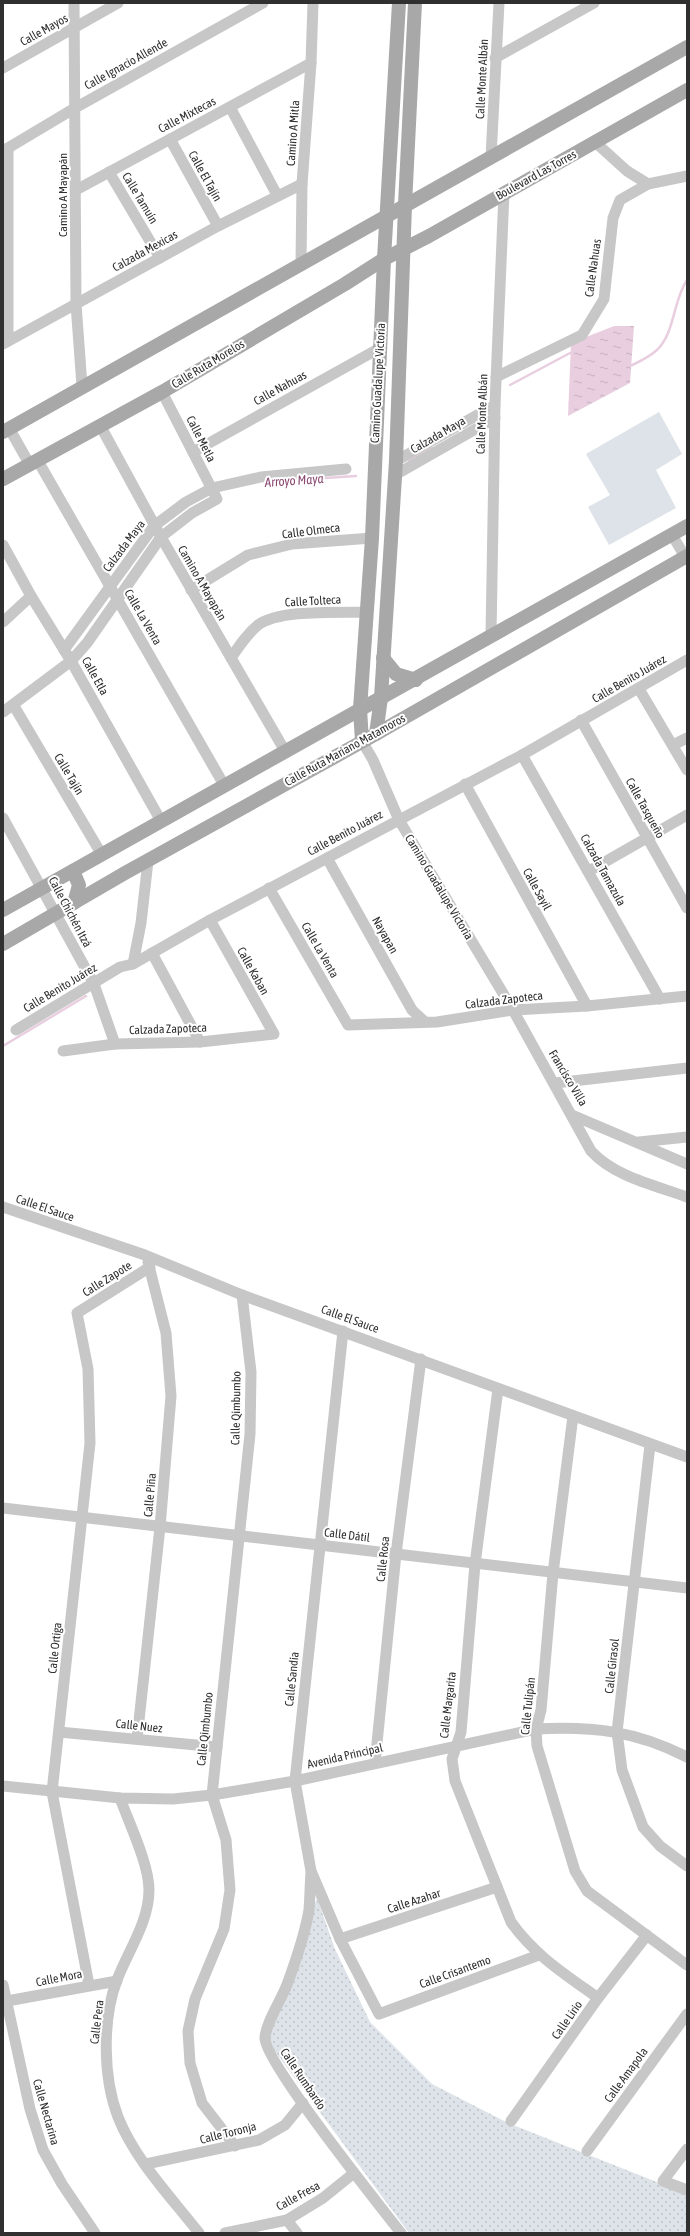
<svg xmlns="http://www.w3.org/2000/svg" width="690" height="2236" viewBox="0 0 690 2236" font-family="'Asap Condensed',sans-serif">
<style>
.grass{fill:url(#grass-dots)}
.garden{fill:#dde3e8}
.water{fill:url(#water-ripples)}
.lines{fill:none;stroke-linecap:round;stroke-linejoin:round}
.stream{stroke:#e8cedf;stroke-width:2.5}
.minor{stroke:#c7c7c7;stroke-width:11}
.major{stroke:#a8a8a8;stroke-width:14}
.labels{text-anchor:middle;stroke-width:4;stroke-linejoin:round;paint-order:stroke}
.street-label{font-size:12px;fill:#303030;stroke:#fff}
.water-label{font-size:13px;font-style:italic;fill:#894771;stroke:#fff}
</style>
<defs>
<pattern id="grass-dots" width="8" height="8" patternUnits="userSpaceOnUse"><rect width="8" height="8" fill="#dde3e8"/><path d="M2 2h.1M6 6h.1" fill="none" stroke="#bec3c7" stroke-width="1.8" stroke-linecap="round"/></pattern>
<pattern id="water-ripples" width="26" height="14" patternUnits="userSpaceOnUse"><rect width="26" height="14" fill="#e8cedf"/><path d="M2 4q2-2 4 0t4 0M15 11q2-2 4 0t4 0" fill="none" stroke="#c7b1c0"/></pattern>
</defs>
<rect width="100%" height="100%" fill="#fff"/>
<polygon class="grass" points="317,1898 335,1949 370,2022 432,2084 508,2123 687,2194 687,2233 409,2233 263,2035"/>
<polygon class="garden" points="659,412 682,454 656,470 676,508 609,545 588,507 610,495 586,454"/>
<polygon class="water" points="614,326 634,326 630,383 568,416 571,343"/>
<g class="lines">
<g class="stream">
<path d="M630,366C639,362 649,357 657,350C675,333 673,300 687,280"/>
<polyline points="510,385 570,353"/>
<polyline points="409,460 432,448"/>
<polyline points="279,481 356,476"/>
<polyline points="3,1046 86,996"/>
</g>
<g class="minor">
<polyline points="74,3 76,304 82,386"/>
<polyline points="495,58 594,3"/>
<polyline points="3,68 118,3"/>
<polyline points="230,107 277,195"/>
<polyline points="170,139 218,226"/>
<polyline points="595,142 627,171 648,184"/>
<polyline points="8,148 8,341"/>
<polyline points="3,151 75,108 263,3"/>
<polyline points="491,157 499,3"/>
<polyline points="109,172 160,258"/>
<polyline points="76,190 311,63"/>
<polyline points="301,264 302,184 311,63 313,3"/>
<polyline points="3,344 218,226 302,184"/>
<polyline points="496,377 582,335 604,299 613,218 620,200 648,184 687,176"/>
<polyline points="101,427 161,537 285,751"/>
<polyline points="9,428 30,465"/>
<polyline points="193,452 380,348"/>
<polyline points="38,461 224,785"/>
<polyline points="396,461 495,405"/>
<polyline points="395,475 495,418"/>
<polyline points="672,535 687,560"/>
<polyline points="3,545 31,596 71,661 161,821"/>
<polyline points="191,590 248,555 292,544 372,538"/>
<polyline points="3,622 31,596"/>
<polyline points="491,635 495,405 504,193"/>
<polyline points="64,650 154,526 186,502 212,488 261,477 346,469"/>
<path d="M231,658C239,646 247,634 258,625C280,609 339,613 367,612"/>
<polyline points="639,689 687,770"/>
<polyline points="14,706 102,855"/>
<polyline points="3,712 71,661 87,643 161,537 192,513 217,499 162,392"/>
<polyline points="581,720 687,908"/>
<path d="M362,741L373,760L399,820L513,1010L591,1151C615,1177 654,1185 687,1197"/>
<polyline points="673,745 687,738"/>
<polyline points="522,755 660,999"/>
<polyline points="465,784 587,1006"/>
<polyline points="3,818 94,984 115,1044"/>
<polyline points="327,858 412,1010 424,1021"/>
<polyline points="589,871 687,815"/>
<polyline points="269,888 348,1025 437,1022 513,1010 587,1006 687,996"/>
<polyline points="152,953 200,1042"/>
<polyline points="133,964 141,923 148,861"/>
<polyline points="16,1030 120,967 133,964 210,920 522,755 687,660"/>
<polyline points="63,1051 115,1044 200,1042 274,1034 210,920"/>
<polyline points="555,1083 687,1068"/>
<polyline points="572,1115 687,1164"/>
<polyline points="639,1142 687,1137"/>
<polyline points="3,1207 145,1255 242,1295 687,1457"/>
<polyline points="343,1331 295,1781 311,1871 340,1939 379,2014 539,1955"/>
<path d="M498,1389L475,1564L461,1732L452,1759L455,1781L511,1922C534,1955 566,1975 598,1998"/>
<polyline points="573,1416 553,1573 541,1710 536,1729 537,1746 575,1871 587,1891 687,1965"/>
<polyline points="650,1445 617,1732 622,1770 643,1827 660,1846 687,1866"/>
<polyline points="3,1508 687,1588"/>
<polyline points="59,1732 217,1747"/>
<polyline points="137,1739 160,1527 171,1396 166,1333 148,1262"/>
<polyline points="375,1763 396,1554 421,1359"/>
<path d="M3,1786L120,1798L173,1799L212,1795L295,1781L536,1729C593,1726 636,1731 687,1757"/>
<path d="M120,1798C129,1823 149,1864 149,1890C149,1922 128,1951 117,1980C102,2019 103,2078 118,2117C135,2160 171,2197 199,2233"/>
<path d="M311,1873C310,1885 310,1898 309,1910C305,1934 296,1960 288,1982C283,1997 265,2024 265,2038C264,2061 380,2206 401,2233"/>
<polyline points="340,1939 497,1887"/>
<polyline points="3,1985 30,2109 43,2150 62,2184 95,2233"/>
<polyline points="89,1985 52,1792 90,1443 88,1369 77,1313 150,1267"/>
<polyline points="7,2001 117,1981"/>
<polyline points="511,2121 598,1998 647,1935"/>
<polyline points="235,2146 202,2103 190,2063 188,2031 195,1999 224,1929 230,1890 226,1840 212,1795 250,1434 251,1372 242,1295"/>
<polyline points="687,2149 663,2181 687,2190"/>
<polyline points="587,2151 687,2014"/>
<polyline points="146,2164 259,2140 285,2125 303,2103"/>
<polyline points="287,2220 297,2233"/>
<polyline points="225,2233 287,2220 323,2198 354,2173"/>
</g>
<g class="major">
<polyline points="3,432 687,47"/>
<polyline points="3,479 162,392 345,284 384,259 429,236 687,90"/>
<polyline points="383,658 396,674 416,680"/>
<polyline points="376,734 381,698 396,461 405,205 415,3"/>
<polyline points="362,741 360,709 372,538 384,259 399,3"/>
<polyline points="73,871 79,885 74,903"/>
<polyline points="3,910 687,526"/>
<polyline points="3,944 125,873 376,734 687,556"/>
</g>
</g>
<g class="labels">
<g class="street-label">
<text transform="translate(44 30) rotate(-29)" y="4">Calle Mayos</text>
<text transform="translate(126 64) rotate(-29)" y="4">Calle Ignacio Allende</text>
<text transform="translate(482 79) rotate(-87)" y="4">Calle Monte Albán</text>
<text transform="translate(187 115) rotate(-28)" y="4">Calle Mixtecas</text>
<text transform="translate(293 133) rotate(-86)" y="4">Camino A Mitla</text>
<text transform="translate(536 175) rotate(-29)" y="4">Boulevard Las Torres</text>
<text transform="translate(205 176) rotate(61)" y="4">Calle El Tajín</text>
<text transform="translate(63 195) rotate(-90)" y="4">Camino A Mayapán</text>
<text transform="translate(140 198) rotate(59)" y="4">Calle Tamuín</text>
<text transform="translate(145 251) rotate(-29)" y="4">Calzada Mexicas</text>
<text transform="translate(593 268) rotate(-82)" y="4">Calle Nahuas</text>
<text transform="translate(208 364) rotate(-31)" y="4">Calle Ruta Morelos</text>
<text transform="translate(378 383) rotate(-87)" y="4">Camino Guadalupe Victoria</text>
<text transform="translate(280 388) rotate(-29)" y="4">Calle Nahuas</text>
<text transform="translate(482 414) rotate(-88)" y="4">Calle Monte Albán</text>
<text transform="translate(438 435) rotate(-30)" y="4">Calzada Maya</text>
<text transform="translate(201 439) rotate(63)" y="4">Calle Metla</text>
<text transform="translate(311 531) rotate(-7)" y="4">Calle Olmeca</text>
<text transform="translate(124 546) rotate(-53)" y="4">Calzada Maya</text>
<text transform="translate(202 583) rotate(60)" y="4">Camino A Mayapán</text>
<text transform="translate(313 601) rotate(-3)" y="4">Calle Tolteca</text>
<text transform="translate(143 617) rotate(60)" y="4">Calle La Venta</text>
<text transform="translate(95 676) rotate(61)" y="4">Calle Etla</text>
<text transform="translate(629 679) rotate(-30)" y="4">Calle Benito Juárez</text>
<text transform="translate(345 750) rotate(-29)" y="4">Calle Ruta Mariano Matamoros</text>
<text transform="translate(69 774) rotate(59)" y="4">Calle Tajín</text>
<text transform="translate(645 808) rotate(61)" y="4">Calle Tasqueño</text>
<text transform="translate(345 833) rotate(-28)" y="4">Calle Benito Juárez</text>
<text transform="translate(603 870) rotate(61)" y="4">Calzada Tamazula</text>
<text transform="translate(439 887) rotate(59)" y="4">Camino Guadalupe Victoria</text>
<text transform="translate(537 889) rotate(61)" y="4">Calle Sayil</text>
<text transform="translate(70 912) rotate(62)" y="4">Calle Chichén Itzá</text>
<text transform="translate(385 935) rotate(61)" y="4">Nayapan</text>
<text transform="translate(320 950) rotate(60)" y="4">Calle La Venta</text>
<text transform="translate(253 971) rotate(61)" y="4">Calle Kaban</text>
<text transform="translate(60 988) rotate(-31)" y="4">Calle Benito Juárez</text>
<text transform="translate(504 1000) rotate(-7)" y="4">Calzada Zapoteca</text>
<text transform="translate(168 1029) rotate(-2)" y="4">Calzada Zapoteca</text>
<text transform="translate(568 1078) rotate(59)" y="4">Francisco Villa</text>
<text transform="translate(45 1208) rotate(19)" y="4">Calle El Sauce</text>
<text transform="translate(107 1279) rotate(-32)" y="4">Calle Zapote</text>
<text transform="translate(350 1319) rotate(20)" y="4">Calle El Sauce</text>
<text transform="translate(236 1408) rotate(-89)" y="4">Calle Qimbumbo</text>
<text transform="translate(150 1495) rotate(-85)" y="4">Calle Piña</text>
<text transform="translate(347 1535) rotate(7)" y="4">Calle Dátil</text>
<text transform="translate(383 1559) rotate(-84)" y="4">Calle Rosa</text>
<text transform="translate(55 1648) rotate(-84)" y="4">Calle Ortiga</text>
<text transform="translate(612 1666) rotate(-84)" y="4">Calle Girasol</text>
<text transform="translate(292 1679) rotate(-84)" y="4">Calle Sandía</text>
<text transform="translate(448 1705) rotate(-83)" y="4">Calle Margarita</text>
<text transform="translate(528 1706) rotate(-84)" y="4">Calle Tulipán</text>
<text transform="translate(139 1726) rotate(6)" y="4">Calle Nuez</text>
<text transform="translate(205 1729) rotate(-84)" y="4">Calle Qimbumbo</text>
<text transform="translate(345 1756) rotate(-13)" y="4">Avenida Principal</text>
<text transform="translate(414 1901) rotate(-18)" y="4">Calle Azahar</text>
<text transform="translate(455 1972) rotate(-20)" y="4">Calle Crisantemo</text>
<text transform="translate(59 1978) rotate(-11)" y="4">Calle Mora</text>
<text transform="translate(567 2020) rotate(-55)" y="4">Calle Lirio</text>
<text transform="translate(97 2022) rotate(-83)" y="4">Calle Pera</text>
<text transform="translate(626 2075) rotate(-54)" y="4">Calle Amapola</text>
<text transform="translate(303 2079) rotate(56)" y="4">Calle Rumbardo</text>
<text transform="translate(46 2112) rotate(74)" y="4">Calle Nectarina</text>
<text transform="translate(228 2133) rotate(-14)" y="4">Calle Toronja</text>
<text transform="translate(298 2196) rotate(-29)" y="4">Calle Fresa</text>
</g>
<g class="water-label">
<text transform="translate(294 480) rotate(-4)" y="5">Arroyo Maya</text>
</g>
</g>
<rect width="690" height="2236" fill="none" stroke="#303030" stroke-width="8"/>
</svg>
